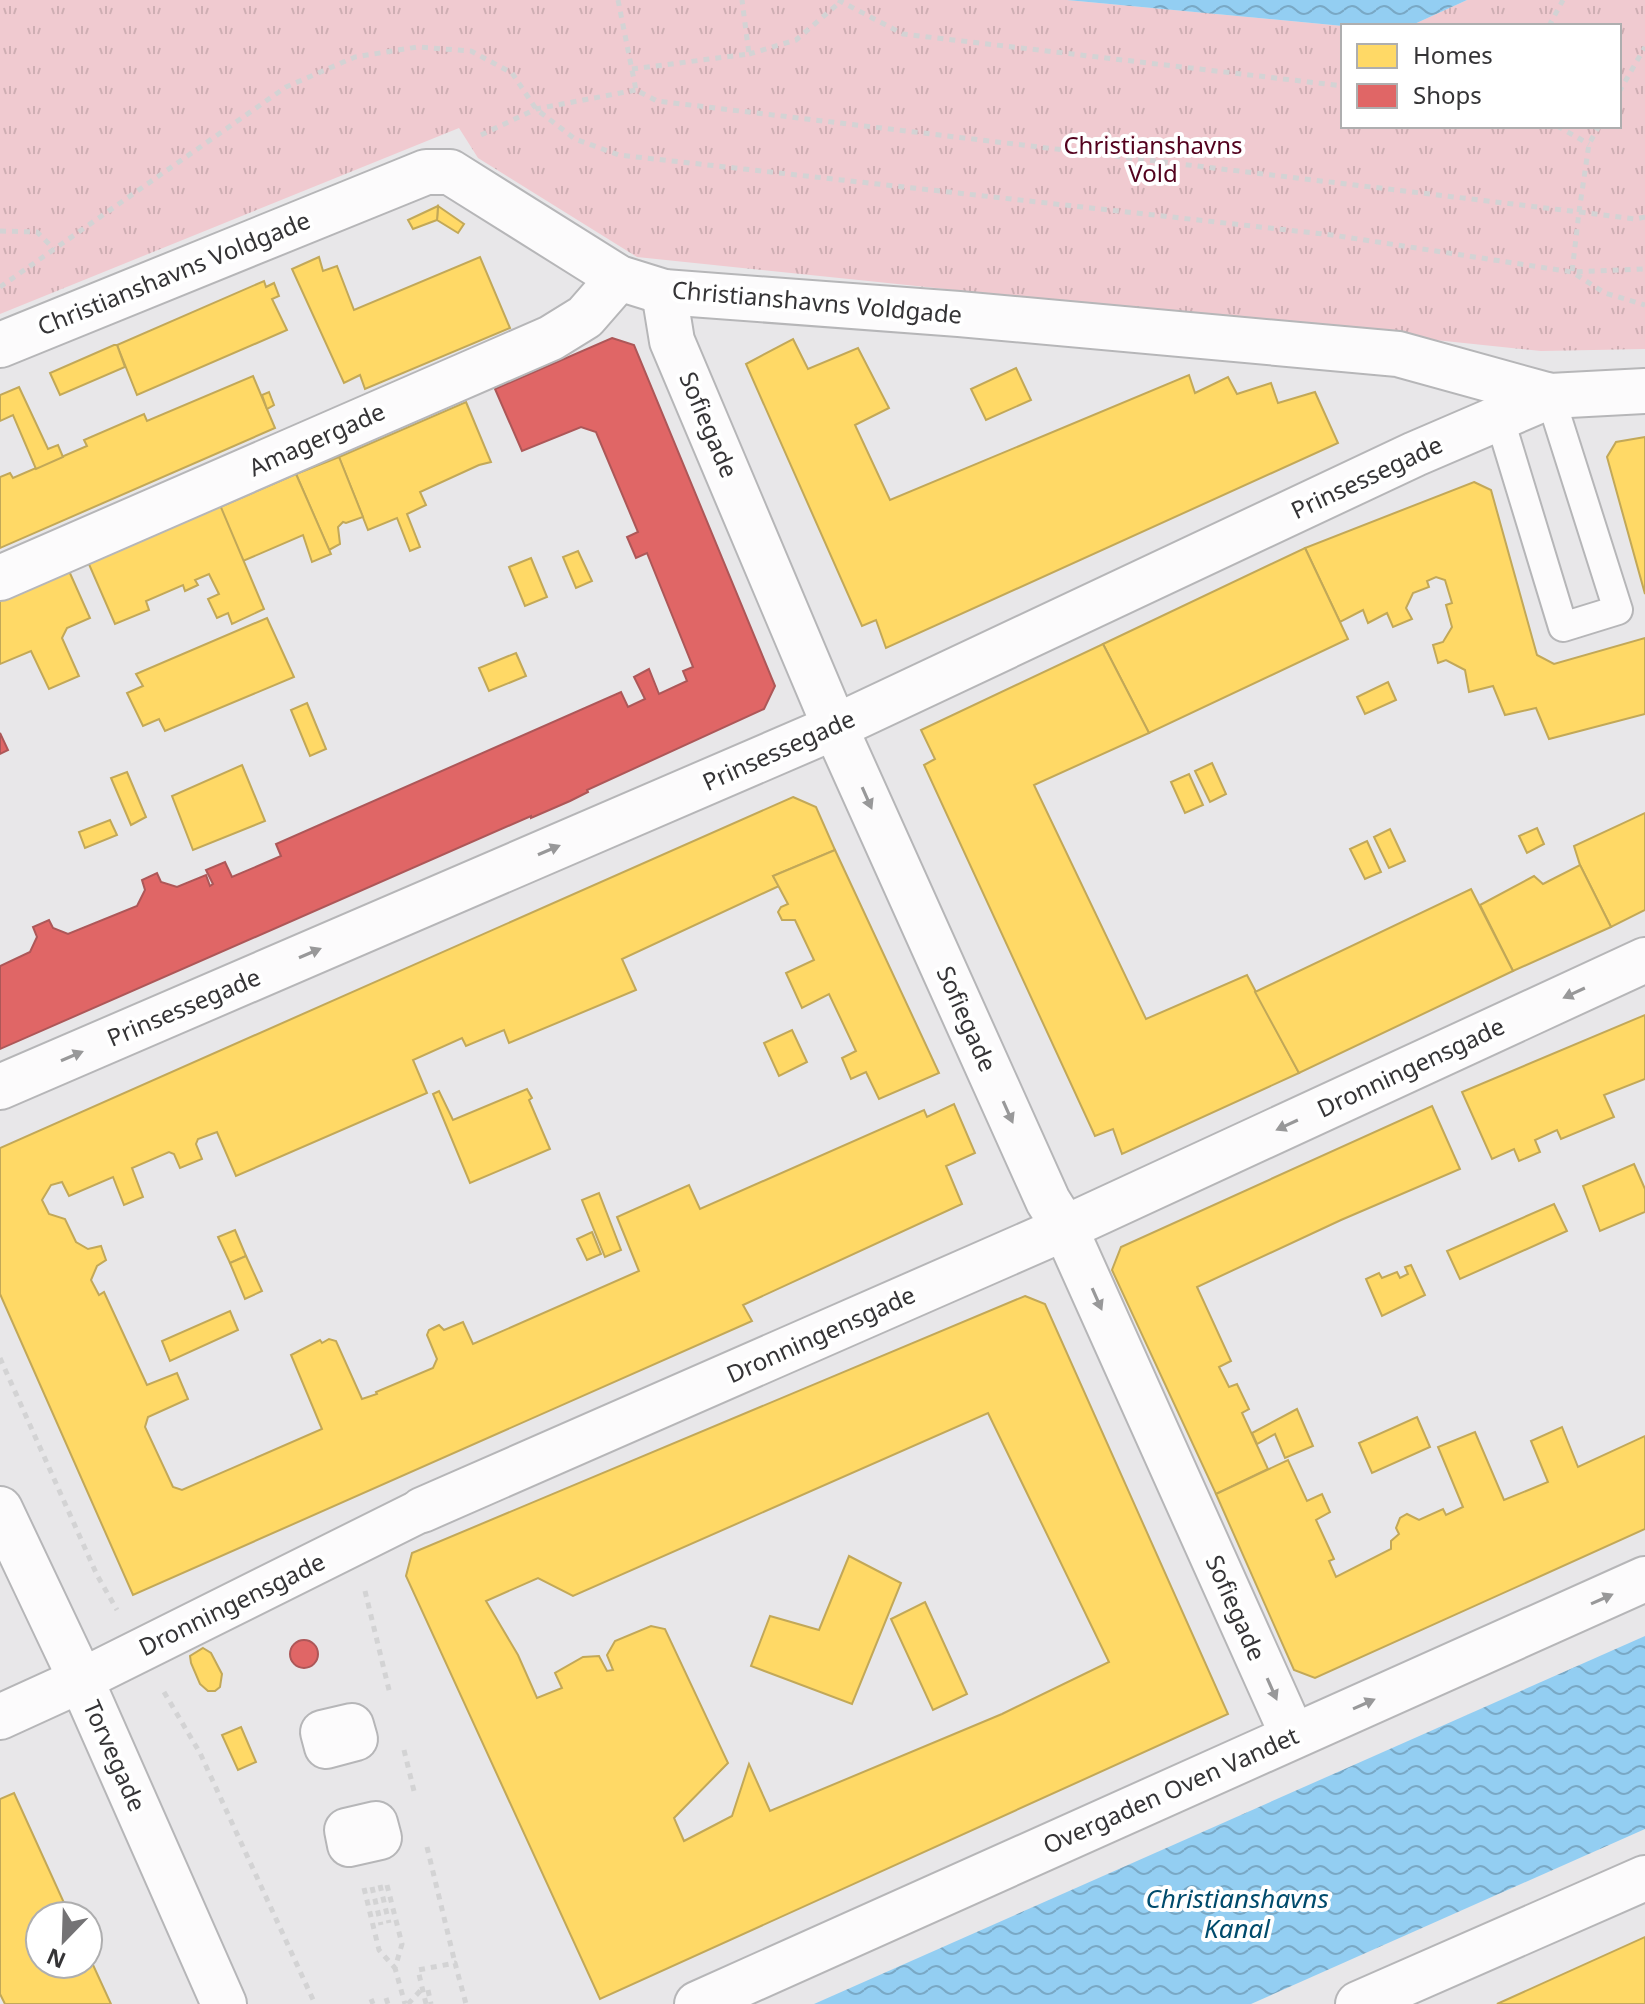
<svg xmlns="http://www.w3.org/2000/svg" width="1645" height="2004" viewBox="0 0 1645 2004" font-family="'Noto Sans',sans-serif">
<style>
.grass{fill:url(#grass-tufts)}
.water{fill:url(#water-waves)}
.homes{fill:#ffd966;stroke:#c2a858;stroke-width:2;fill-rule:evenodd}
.shops{fill:#e06666;stroke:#ad5758;stroke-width:2}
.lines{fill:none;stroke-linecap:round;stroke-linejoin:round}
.service-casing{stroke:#b6b6b8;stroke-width:32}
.pedestrian-casing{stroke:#b6b6b8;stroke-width:46}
.minor-casing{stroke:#b6b6b8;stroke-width:48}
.tertiary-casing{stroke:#b6b6b8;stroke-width:48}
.path{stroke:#d3d3d4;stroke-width:5;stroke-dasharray:6 6;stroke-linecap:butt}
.service{stroke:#fcfbfc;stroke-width:28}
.pedestrian{stroke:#fcfbfc;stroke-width:42}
.minor{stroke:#fcfbfc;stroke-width:44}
.tertiary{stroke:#fcfbfc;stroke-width:44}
.oneway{fill:#989899}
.labels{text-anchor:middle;stroke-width:8;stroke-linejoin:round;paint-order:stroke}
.park-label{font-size:24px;fill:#53021e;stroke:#fff}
.street-label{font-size:24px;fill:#353436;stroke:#fff}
.water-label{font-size:26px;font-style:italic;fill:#004b6c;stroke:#fff}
</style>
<defs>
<pattern id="grass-tufts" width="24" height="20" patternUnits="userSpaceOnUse" patternTransform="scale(2)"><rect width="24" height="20" fill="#f0cad0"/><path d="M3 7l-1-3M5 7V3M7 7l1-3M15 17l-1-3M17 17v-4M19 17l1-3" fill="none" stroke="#ceaeb3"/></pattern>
<pattern id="water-waves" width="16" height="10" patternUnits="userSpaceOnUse" patternTransform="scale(2)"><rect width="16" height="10" fill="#93cef2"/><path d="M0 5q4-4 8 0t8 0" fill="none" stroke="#79a8c5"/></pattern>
</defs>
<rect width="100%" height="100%" fill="#e8e7e9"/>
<polygon class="grass" points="0,0 1067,0 1343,26 1343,126 1619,126 1619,26 1410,26 1467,0 1645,0 1645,349 1541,351 637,257 478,158 459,128 0,314"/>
<g class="water">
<polygon points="1067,0 1467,0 1410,26 1343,26"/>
<polygon points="1645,1636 1645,1829 1251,2004 814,2004"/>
</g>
<g class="homes">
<polygon points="438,206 464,224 458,233 437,220"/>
<polygon points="438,206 437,220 413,229 408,220"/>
<polygon points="319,257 323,271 337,266 354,310 480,257 510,328 365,389 360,375 344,383 292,269"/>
<polygon points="264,281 266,287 274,283 279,296 272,299 287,330 137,395 117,345"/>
<polygon points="793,339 808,369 858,348 889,408 855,425 890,500 1189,375 1195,393 1228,377 1237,394 1271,383 1278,403 1315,392 1338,443 886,648 876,620 862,626 746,364"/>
<polygon points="114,345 117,345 125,367 60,395 50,373"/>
<polygon points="1016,368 1031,400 986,420 971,389"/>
<polygon points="253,376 275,428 0,548 0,477 10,473 13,478 87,446 84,440 144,414 147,421"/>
<polygon points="19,387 48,449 58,445 63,457 36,469 13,415 0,421 0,395"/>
<polygon points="269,392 274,405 267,409 262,395"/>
<polygon points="466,402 491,462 479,465 420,492 426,505 407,514 420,547 410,551 397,518 368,530 339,457"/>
<polygon points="1645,437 1645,594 1607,457 1616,442"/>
<polygon points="339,457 363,517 346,523 343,522 338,527 340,544 329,550 296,474"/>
<polygon points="296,474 331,554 312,562 303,535 243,561 220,507"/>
<polygon points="1474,482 1491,490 1537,655 1554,664 1645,638 1645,714 1549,739 1536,708 1505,715 1493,686 1469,692 1465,670 1446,660 1438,663 1433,645 1443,642 1452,627 1446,605 1452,603 1445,580 1436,577 1427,581 1429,587 1413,593 1406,608 1412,619 1393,627 1387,613 1368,623 1363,610 1340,622 1305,548"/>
<polygon points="220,505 264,609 232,624 228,613 217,618 208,599 219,594 209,574 195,580 198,585 185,591 183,585 146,601 149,610 115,624 88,562"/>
<polygon points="1305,548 1348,639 1149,733 1103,644"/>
<polygon points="578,551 592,581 576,588 563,557"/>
<polygon points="531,558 547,597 525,606 509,567"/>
<polygon points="69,571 90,618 67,628 62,638 79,676 49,689 31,651 0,664 0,600"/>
<polygon points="267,618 294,677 165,731 159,719 143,726 127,693 143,686 136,674"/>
<polygon points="1103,644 1149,733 1034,785 1146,1019 1247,975 1299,1073 1122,1154 1113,1129 1095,1136 924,765 935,759 921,730"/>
<polygon points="516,653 526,676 489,691 479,668"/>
<polygon points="1388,682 1396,700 1365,714 1357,697"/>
<polygon points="307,703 326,749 310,756 291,710"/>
<polygon points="1212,763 1226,794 1210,802 1195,771"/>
<polygon points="242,765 265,821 193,850 172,796"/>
<polygon points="127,772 146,817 131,825 111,778"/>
<polygon points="1189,774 1203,805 1185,813 1171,782"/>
<polygon points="793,797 816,807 835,850 773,876 779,886 622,959 636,990 509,1043 504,1030 466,1046 462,1038 413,1060 427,1093 236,1176 217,1132 198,1139 196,1144 202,1159 180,1168 174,1154 169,1152 132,1168 143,1197 124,1205 113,1177 69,1196 62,1182 51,1185 42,1200 49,1214 65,1219 76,1242 88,1249 101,1246 106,1260 97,1266 91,1280 99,1295 104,1292 147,1385 177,1373 188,1399 148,1417 145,1427 173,1487 182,1490 322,1429 291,1355 320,1340 322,1343 329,1339 336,1341 362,1399 377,1394 376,1392 433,1368 437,1359 427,1335 429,1330 439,1325 444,1330 463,1322 473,1344 639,1271 617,1217 689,1185 700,1209 924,1110 927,1117 954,1104 975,1153 946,1166 962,1204 743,1305 752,1321 133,1595 0,1294 0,1148"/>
<polygon points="1645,813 1645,910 1611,927 1580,865 1574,846"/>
<polygon points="110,820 117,835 85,848 79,832"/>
<polygon points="1537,828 1544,844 1527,853 1519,836"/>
<polygon points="1390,829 1405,861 1389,868 1374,837"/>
<polygon points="1367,841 1381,872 1365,879 1350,849"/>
<polygon points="835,850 939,1073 879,1099 866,1072 851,1079 842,1058 856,1051 829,994 802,1008 786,973 814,960 795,920 782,920 778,912 781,907 788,904 773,876"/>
<polygon points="1580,865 1611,927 1513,971 1480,905 1534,876 1543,884"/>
<polygon points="1471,889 1513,971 1299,1073 1255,992"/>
<polygon points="1645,1015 1645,1079 1604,1095 1614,1117 1561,1139 1557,1130 1535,1140 1540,1152 1519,1161 1514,1149 1492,1159 1462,1092"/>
<polygon points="792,1030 807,1062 779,1076 764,1043"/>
<polygon points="527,1089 532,1098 529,1100 550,1149 470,1183 433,1094 439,1091 453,1120"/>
<polygon points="1432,1106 1460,1169 1341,1220 1197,1287 1231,1361 1219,1367 1229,1387 1237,1384 1249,1409 1242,1413 1268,1469 1216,1494 1112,1270 1121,1247"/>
<polygon points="1634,1164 1645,1189 1645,1212 1600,1231 1583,1186"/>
<polygon points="599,1193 621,1250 605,1257 582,1200"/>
<polygon points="1554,1204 1567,1231 1460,1279 1447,1251"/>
<polygon points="235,1230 246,1256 230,1263 218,1237"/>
<polygon points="592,1232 601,1254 587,1260 577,1239"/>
<polygon points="246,1256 262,1291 245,1299 230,1263"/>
<polygon points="1411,1265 1425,1295 1382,1316 1366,1279 1379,1273 1382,1278 1397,1272 1400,1278 1408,1274 1405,1267"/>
<path d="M1025,1296L1045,1304L1228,1714L600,1999L406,1576L412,1553ZM988,1413L1109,1662L1002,1714L770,1811L749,1764L732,1816L684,1841L674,1818L728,1763L665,1629L651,1626L615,1641L607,1655L613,1670L607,1671L599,1656L583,1657L555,1673L562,1688L537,1698L518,1655L486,1601L538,1578L573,1596Z"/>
<polygon points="230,1311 238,1330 170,1361 162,1341"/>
<polygon points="1297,1409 1313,1446 1285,1458 1275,1434 1257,1444 1252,1433"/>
<polygon points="1417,1417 1430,1447 1372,1473 1359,1443"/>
<polygon points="1562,1427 1578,1467 1645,1436 1645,1529 1315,1678 1294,1670 1216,1494 1288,1460 1307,1501 1322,1494 1330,1512 1316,1520 1334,1559 1329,1561 1336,1577 1391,1549 1391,1541 1399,1534 1396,1528 1400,1518 1407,1514 1419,1520 1443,1509 1446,1515 1463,1507 1438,1447 1475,1432 1504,1500 1548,1482 1531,1441"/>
<polygon points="849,1556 901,1583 852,1704 751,1666 770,1616 819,1630"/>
<polygon points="925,1602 967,1694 933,1710 891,1619"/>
<polygon points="203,1648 211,1653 222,1674 220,1687 215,1691 208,1691 200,1684 191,1663 190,1656"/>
<polygon points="241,1727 256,1762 238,1770 222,1735"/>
<polygon points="14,1793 70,1916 40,1916 40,1964 88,1964 88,1954 111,2004 5,2004 0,1994 0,1799"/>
<polygon points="1645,1937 1645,2004 1497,2004"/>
</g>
<g class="shops">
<polygon points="612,338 634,345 775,686 764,709 587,790 588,792 570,801 531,818 531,816 0,1049 0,966 30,952 37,937 33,927 49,920 53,928 68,934 137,906 145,890 142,880 157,873 161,882 177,887 206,875 210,886 213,884 206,870 225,862 232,877 281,856 276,844 621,692 628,707 645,699 634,677 649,669 659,694 687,681 683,671 693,667 647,553 636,558 627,537 638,532 596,432 581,427 522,451 495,389"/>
<polygon points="0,733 8,750 0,754"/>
<circle cx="304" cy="1654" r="14"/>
</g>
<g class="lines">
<g class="service-casing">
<polyline id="service" points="1499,417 1563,627 1618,610 1550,396"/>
</g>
<g class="pedestrian-casing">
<g id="pedestrian">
<polyline points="81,1680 422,1510"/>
<polygon points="352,1725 356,1739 326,1747 322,1732"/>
<polygon points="376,1823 380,1838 349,1845 346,1830"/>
</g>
</g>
<g class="minor-casing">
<g id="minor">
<polyline points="664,292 672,341 835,727 1048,1201 1065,1228 1293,1736"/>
<polyline points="0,345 426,172 450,172 619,278 664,292 959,314 1398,354 1550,396 1645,391"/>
<polyline points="0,578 551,338 585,317 619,278"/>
<polyline points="0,1087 835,727 1415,454 1550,396"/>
<polyline points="422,1510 1065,1228 1645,960"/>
<polyline points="0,1717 81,1680"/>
<polyline points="697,2004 1645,1579"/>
<polyline points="1358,2004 1645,1878"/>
</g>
</g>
<g class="tertiary-casing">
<polyline id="tertiary" points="0,1509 81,1680 224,2004"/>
</g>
<g class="path">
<polyline points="618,0 636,90 657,101 1579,212 1589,144 1599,126"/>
<polyline points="838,0 903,34 1343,86"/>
<polyline points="1549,26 1563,0"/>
<polyline points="749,54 796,40 839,3"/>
<polyline points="632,69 749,54 742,0"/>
<polyline points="1619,92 1645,47"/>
<polyline points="1557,126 1589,144"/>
<polyline points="481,135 536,109 636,90"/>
<polyline points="1645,217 1635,219 1579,212 1572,272 1605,293 1645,305"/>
<polyline points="0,231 37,232 54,249"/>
<polyline points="0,287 286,87 355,57 417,47 471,51 512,73 536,109 575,139 619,155 1332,235 1572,272 1645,269"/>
<polyline points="0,1358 97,1575 117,1610"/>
<polyline points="365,1591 390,1694"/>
<polyline points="164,1692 200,1753 315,2004"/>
<polyline points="404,1750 414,1791"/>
<polyline points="427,1847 455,1963"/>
<polyline points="380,1885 389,1923"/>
<polyline points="387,1885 402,1944 395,1968 405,2004"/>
<polyline points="372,1887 381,1925"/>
<polyline points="364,1888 379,1950 395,1968"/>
<polyline points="428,1990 431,2004"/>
<polyline points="386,1998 388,2004"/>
<polyline points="371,1999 373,2004"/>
<polyline points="408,2004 421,1990"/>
<polyline points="426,2004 418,1970 455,1963 466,2004"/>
</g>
<use href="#service" class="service"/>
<use href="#pedestrian" class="pedestrian"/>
<use href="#minor" class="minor"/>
<use href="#tertiary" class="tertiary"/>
</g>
<defs><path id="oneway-solid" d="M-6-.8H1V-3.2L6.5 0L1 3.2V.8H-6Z" transform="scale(2)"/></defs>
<g class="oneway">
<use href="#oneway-solid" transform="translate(867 798) rotate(66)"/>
<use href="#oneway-solid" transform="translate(549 850) rotate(-23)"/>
<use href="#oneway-solid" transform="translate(310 953) rotate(-23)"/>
<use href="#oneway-solid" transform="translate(1574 993) rotate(155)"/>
<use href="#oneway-solid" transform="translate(72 1056) rotate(-23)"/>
<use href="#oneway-solid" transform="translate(1008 1112) rotate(66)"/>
<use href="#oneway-solid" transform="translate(1287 1125) rotate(155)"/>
<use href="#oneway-solid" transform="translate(1097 1299) rotate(66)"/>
<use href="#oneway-solid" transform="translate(1602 1599) rotate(-24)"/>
<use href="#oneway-solid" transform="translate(1272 1689) rotate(66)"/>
<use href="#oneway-solid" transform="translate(1364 1704) rotate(-24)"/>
</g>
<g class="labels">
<g class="park-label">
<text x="1153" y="154">Christianshavns<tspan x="1153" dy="28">Vold</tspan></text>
</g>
<g class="street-label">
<text transform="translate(174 274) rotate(-22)" y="8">Christianshavns Voldgade</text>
<text transform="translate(817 303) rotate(5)" y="8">Christianshavns Voldgade</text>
<text transform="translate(708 425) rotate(67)" y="8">Sofiegade</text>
<text transform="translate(317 440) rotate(-24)" y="8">Amagergade</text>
<text transform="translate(1367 478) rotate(-25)" y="8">Prinsessegade</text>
<text transform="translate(779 751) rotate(-24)" y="8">Prinsessegade</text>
<text transform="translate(184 1008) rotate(-23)" y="8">Prinsessegade</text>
<text transform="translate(966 1019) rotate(66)" y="8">Sofiegade</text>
<text transform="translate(1411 1068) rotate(-25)" y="8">Dronningensgade</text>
<text transform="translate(821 1335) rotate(-24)" y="8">Dronningensgade</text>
<text transform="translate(232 1605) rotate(-26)" y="8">Dronningensgade</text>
<text transform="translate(1235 1608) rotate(66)" y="8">Sofiegade</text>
<text transform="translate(114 1756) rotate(66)" y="8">Torvegade</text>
<text transform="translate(1171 1791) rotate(-24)" y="8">Overgaden Oven Vandet</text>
</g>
<g class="water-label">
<text x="1237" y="1908">Christianshavns<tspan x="1237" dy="30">Kanal</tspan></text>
</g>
</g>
<rect x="1341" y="24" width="280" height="104" fill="#ffffff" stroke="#aeaeaf" stroke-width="2"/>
<rect x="1357" y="44" width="40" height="24" fill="#ffd966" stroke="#aeaeaf" stroke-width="2"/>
<text x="1413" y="64" font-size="24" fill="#353436">Homes</text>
<rect x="1357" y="84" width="40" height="24" fill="#e06666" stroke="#aeaeaf" stroke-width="2"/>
<text x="1413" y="104" font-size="24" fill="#353436">Shops</text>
<g transform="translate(64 1940) rotate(203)"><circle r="38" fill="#ffffff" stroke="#aeaeaf" stroke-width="2"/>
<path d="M0-6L14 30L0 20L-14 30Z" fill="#747375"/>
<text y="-12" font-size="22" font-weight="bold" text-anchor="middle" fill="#353436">N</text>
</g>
</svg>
